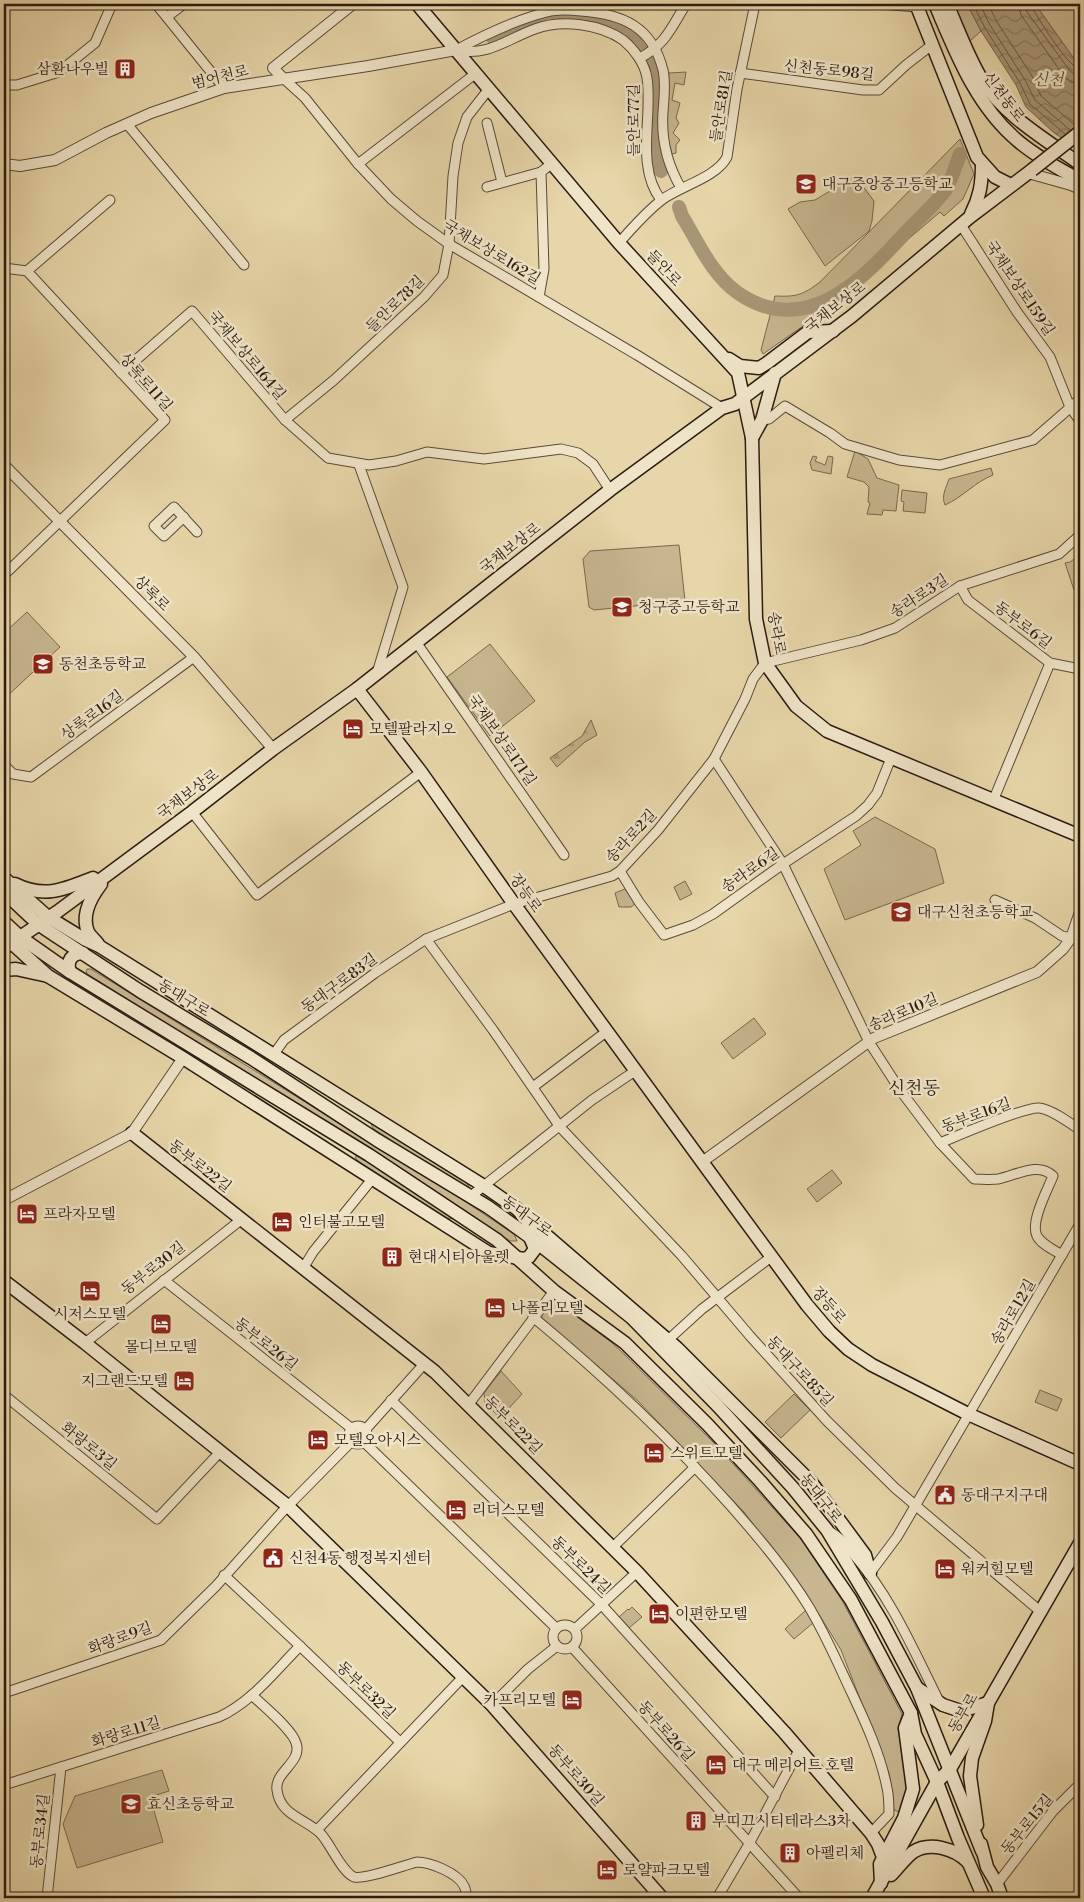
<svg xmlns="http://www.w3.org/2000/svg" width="1084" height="1902" viewBox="0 0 1084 1902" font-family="'Libre Bodoni','Noto Serif KR',serif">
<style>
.green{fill:#c7b68f;stroke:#786850}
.forest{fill:url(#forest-firs);stroke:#786850}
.water{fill:url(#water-waves);stroke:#75654e}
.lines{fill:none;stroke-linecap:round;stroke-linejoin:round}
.shore{stroke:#685844;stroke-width:1}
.river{stroke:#a79676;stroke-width:14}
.minor-casing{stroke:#594a38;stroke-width:11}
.tertiary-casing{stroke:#594a38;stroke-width:12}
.secondary-casing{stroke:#2a1b12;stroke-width:15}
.minor{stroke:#efe4c7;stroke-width:9}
.tertiary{stroke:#efe4c7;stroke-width:10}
.secondary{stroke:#efe4c7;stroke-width:12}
.secondary-bridge-casing{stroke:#2a1b12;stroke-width:15;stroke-linecap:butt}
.secondary-bridge{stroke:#efe4c7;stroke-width:12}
.labels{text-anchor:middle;stroke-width:5;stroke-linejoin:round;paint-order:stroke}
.poi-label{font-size:15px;fill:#2a1b12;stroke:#efe4c7;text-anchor:start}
.street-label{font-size:15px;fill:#2a1b12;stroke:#efe4c7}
.water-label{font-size:16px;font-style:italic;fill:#5c4c3a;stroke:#efe4c7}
.quarter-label{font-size:18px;fill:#2a1b12;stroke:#efe4c7}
</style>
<defs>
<pattern id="forest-firs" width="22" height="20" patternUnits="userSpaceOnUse" patternTransform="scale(1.25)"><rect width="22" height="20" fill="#c7b68f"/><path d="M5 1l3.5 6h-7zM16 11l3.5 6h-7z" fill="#ab9c7a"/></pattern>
<pattern id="water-waves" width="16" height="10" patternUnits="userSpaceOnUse" patternTransform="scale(1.25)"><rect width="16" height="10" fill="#a79676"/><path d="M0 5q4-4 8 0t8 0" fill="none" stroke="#887a5f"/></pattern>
</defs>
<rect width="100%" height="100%" fill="#e7d6a9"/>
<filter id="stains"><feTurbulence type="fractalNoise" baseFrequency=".004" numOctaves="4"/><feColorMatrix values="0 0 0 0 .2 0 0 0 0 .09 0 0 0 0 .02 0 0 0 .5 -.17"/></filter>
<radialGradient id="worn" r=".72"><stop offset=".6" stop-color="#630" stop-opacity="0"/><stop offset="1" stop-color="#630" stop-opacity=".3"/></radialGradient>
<g class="green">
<polygon points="951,4 967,4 981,31 969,42"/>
<polygon points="1035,4 1078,4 1080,7 1080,67"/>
<polygon points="686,72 684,85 675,83 672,100 680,103 676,118 679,123 673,133 680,140 676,145 676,153 672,154 665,130 669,73"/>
<path d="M960,139L974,174L963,199L944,216L940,212L823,312L763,354L761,350L775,296C796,297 803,295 820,282Z"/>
<polygon points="855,176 874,201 872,221 869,231 825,266 788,209 800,202 815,200"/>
<polygon points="855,451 868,459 877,478 899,485 896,511 883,510 882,515 867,514 870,503 868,502 869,487 864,482 847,477"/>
<polygon points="813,456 817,457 815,461 825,465 828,456 833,457 831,474 812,470 810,463"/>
<path d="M991,468L993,475C975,482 963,497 945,505C941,496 946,488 949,479Z"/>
<polygon points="902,490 927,493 925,513 903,511 904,502 901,501"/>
<polygon points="679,545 685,601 594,610 589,607 583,559 590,551"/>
<polygon points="1078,556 1080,558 1080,588 1074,590 1065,563 1070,562"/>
<polygon points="27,612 60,647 4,699 4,633"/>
<polygon points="490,644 535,701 490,736 447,677"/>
<polygon points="875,817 935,849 944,883 845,920 824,869 861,845 853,831"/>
<polygon points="685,881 692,894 680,900 674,887"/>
<polygon points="625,889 636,903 631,907 619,907 615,893"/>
<polygon points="87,969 91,969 463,1200 514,1234 517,1241 510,1241 458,1206 87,974 86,971"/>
<polygon points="754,1018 766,1034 733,1059 721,1043"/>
<polygon points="376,1124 465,1180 469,1187 463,1187 374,1129 371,1125"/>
<polygon points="360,1156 449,1212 453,1219 447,1218 358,1161 355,1157"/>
<polygon points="832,1170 842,1183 817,1202 807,1189"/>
<polygon points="553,1299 611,1342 625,1355 717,1446 800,1538 843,1602 902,1714 898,1729 908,1787 900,1813 893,1809 893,1796 889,1773 841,1650 807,1595 744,1512 638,1401 541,1317"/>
<polygon points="501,1371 522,1394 500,1418 485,1403 484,1393"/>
<polygon points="1040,1390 1062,1399 1057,1411 1035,1402"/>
<polygon points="794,1394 810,1410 781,1438 765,1422"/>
<polygon points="632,1607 642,1617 629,1628 619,1617 628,1609 629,1610"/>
<polygon points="806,1610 813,1623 794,1639 785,1629"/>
<polygon points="162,1770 169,1791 150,1797 163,1842 77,1868 63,1824 75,1796"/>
</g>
<polygon class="forest" points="591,720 597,735 585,742 557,767 550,758 582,736"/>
<polygon class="water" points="967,4 1035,4 1080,67 1080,151 1053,132 1026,107 1016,85 981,31"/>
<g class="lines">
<g class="shore">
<polyline points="973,4 985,28 1020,83 1030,104 1065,134"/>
<polyline points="980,4 990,25 1025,80 1035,100 1070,130"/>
<polyline points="988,4 997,22 1032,76 1041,96 1076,126"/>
<polyline points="1018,4 1021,15 1063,75 1070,81 1080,83"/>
<polyline points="1025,4 1027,12 1070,71 1075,75 1080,76"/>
<path d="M1032,4V8C1040,20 1068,68 1080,69"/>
</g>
<g class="river">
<polyline points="493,38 542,18 559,16 597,19 611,24 635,39 643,48 654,69 656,86 655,152 661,171"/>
<path d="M679,207L682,216C698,242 712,275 738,293C806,340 863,279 907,231C919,218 936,204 946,189C952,179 956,165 960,154"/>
</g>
<g class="minor-casing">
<g id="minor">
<polyline points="156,4 224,88"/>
<polyline points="879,4 918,7"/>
<polyline points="167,17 184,4"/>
<path d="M456,50C484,35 515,20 547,12C557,9 570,10 581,11C622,14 652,26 663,70C666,84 664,98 663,112C661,140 667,164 681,188"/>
<path d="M456,50C488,57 507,39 535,29C562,19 600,24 623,40C634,49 645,64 647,78C653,117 635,166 661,200"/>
<path d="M640,58C666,44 671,28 686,4"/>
<polyline points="740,73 863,90 879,90 906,65 933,44"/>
<polyline points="283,78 305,98 358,164 391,199 417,221 449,244 637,355 722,408"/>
<polyline points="4,85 17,85 59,72 95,43 112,4"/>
<polyline points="487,123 502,182"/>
<polyline points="127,124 244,265"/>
<polyline points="358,164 475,74"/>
<polyline points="487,187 541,172"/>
<polyline points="961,225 1017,312 1050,357 1070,407 1080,421"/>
<path d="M619,243C632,228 647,211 663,199C681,186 717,177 727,157L737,89L755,4"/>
<polyline points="4,268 27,271 165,420 4,575"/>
<polyline points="27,271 110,200"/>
<polyline points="539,297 544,269 541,172 551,164"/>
<polyline points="121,373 192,311 285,420 328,458 369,465 396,461 427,452 484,459 561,449 578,453 593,464 610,490"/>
<polyline points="285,420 334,380 424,297 443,275 449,244 453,176 458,143 467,117 488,90"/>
<polyline points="762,420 769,419 785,406 830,433 845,444 899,460 940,465 1033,440 1080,399"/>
<polyline points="359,465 403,587 377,673"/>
<polyline points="184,517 164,536 154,526 174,507 197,532"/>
<polyline points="960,586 968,600 1050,663 1080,669"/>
<polyline points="416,642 564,855"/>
<path d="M714,759L783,864L869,1042L900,1090L940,1143L974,1179C982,1179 990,1180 998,1179C1015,1176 1038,1161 1053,1176C1047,1191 1030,1222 1037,1236C1042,1245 1054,1250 1062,1255"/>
<polyline points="4,765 13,774 31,777 194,657"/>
<polyline points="993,801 1050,663"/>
<polyline points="192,812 257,895 421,772"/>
<polyline points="620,871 639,902 664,935 693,925 713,914 783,864 856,816 868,805 877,793 891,758"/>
<polyline points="995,900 1035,918 1062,936 1071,938"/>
<polyline points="426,939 493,1030 560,1127 682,1256 750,1336 827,1421 895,1488 1041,1612"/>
<polyline points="274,1054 284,1040 375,973 426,939 514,904 612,876 620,871 658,830 714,759 745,699 753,679 765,663 861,640 895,628 960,586 1059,554 1080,535"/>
<polyline points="533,1087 606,1032"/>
<path d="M940,1143C957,1136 1024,1107 1039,1108C1051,1109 1070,1123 1080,1130"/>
<polyline points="471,1196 592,1100 635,1071"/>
<polyline points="304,1267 313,1252 373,1178"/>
<polyline points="164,1280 351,1428"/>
<path d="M533,1317C603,1375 669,1437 730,1505C758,1537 787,1571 809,1607C824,1632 836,1659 848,1685C863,1717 880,1752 887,1788C889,1796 889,1806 889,1814L871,1833"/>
<polyline points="668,1340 702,1309 771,1257"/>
<polyline points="85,1343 242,1219"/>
<polyline points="4,1395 157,1519 220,1452"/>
<polyline points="391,1400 601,1604 775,1797"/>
<polyline points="469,1404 554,1291"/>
<circle cx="358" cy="1435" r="9"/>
<polyline points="366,1429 425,1363"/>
<polyline points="364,1442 556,1628"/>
<path d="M829,1531C841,1538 845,1544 854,1555C891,1597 914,1651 939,1701"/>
<polyline points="613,1547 695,1467"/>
<polyline points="870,1573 897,1537 1080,1224"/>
<polyline points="224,1575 300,1646 400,1742"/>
<circle cx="565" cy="1637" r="12"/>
<polyline points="575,1629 637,1572"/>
<polyline points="572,1647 799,1898"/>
<polyline points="4,1693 161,1640 216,1586 282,1512 351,1442"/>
<path d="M252,1695C263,1706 292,1729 296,1743C303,1762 274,1772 277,1790C280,1816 307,1819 321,1834C331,1845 342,1872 354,1877C364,1880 405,1865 417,1862C430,1862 458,1873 464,1886C466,1889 466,1895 467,1898"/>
<polyline points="492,1705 528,1669 557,1646"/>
<path d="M4,1785L219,1717C252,1702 275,1671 300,1646"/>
<polyline points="317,1830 463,1677"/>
<polyline points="997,1884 1053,1811 1080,1784"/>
<polyline points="47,1898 61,1767"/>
<polyline points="717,1898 749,1844 799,1750"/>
</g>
</g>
<g class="tertiary-casing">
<g id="tertiary">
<polyline points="283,78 273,68 353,4"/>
<polyline points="4,164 20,166 55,160 106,133 151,113 224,88 368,66 456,50"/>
<polyline points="1028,173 1071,185 1080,189"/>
<polyline points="4,465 194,657 273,749"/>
<polyline points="702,1162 874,1038 1037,972 1063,949 1071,938 1080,912"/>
<polyline points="4,1200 132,1133 183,1058"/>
</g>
</g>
<g class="secondary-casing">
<g id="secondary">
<polyline points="417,4 619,243 738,373 752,438 756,619 765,663 796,706 827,731 1080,836"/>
<polyline points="916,4 977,157 995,177 1011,185"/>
<path d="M935,4C956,53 976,106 1018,141C1037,157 1059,169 1080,180"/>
<path d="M947,4C958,29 968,57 982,80C1003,115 1048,141 1080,164"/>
<path d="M971,214C980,197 982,183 982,164"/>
<polyline points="729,359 740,366 759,368 767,363 808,332 833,331"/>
<polyline points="752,438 762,420 775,373"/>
<polyline points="357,689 421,772 514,904 727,1196 807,1305 829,1331 848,1349 872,1365 968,1414 1080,1464"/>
<polyline points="4,878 48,917 84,939 99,946 484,1186 517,1209 527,1220 530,1237 535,1249 529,1257 524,1259 489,1253 183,1058 48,976 4,936"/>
<path d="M15,884C45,899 65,889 93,878"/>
<polyline points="4,892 38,924 56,936 140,991 251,1058 377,1140 488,1207 530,1237 632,1318 718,1406 793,1488 827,1530 882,1622 917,1688 982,1851"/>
<polyline points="4,922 20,937 70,972 369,1155 497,1240 554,1291 625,1343 707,1424 760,1481 806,1534 851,1600 911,1713 915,1734 937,1782 958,1838 984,1898"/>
<path d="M98,944C95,940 90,936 88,932C81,915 91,897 101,884"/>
<polyline points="4,948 57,912 192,812 273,749 357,689 610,490 722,408 735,404 852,316 970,217 1032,170"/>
<polyline points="4,970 16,969 48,976"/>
<path d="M70,972C66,961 72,953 83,953"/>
<polyline points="132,1133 435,1372 637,1572 784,1732 871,1833 878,1844 883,1857"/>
<polyline points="525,1217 677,1348 811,1482 865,1555 870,1573"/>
<polyline points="4,1281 85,1343 289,1507 492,1705 662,1898"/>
<polyline points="917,1688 943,1705 961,1711 988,1703 985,1721 972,1758 970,1776 977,1825"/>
<polyline points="981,1844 987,1867 997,1884 1002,1898"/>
<path d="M891,1875C898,1868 905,1858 913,1852C930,1841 955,1849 968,1862"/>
<polyline points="881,1883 880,1864 904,1818 913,1789 905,1728 911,1713"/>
<polyline points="872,1898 937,1782 950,1769 1080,1543"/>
</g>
</g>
<use href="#minor" class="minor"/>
<use href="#tertiary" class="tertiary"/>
<use href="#secondary" class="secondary"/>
<g class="secondary-bridge-casing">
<polyline id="secondary-bridge" points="1032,170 1080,132"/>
</g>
<use href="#secondary-bridge" class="secondary-bridge"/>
</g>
<defs>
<g id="building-square" transform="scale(1.125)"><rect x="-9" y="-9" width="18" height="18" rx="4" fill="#8f2418" stroke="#efe4c7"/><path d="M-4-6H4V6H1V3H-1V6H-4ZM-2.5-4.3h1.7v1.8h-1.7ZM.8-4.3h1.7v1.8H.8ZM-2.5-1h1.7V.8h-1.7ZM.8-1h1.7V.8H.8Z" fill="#fff"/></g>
<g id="school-square" transform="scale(1.125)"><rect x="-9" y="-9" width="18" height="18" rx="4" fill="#8f2418" stroke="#efe4c7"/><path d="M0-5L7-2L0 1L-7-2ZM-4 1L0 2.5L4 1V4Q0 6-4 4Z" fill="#fff"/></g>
<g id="hotel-square" transform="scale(1.125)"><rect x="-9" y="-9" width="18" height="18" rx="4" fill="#8f2418" stroke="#efe4c7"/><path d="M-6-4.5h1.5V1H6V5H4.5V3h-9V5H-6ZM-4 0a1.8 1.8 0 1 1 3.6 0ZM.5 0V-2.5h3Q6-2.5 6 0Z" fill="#fff"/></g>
<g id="civic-square" transform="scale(1.125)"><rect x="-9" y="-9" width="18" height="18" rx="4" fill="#8f2418" stroke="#efe4c7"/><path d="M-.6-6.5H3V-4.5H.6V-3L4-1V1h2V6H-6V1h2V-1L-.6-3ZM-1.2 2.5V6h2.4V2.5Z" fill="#fff"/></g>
</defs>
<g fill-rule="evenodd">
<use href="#building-square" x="125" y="69"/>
<use href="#school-square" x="806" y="184"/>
<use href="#school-square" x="622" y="607"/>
<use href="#school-square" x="43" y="664"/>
<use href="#hotel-square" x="353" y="729"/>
<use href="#school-square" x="901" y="912"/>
<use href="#hotel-square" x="27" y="1214"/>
<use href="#hotel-square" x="282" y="1222"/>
<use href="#building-square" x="392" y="1257"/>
<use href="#hotel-square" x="90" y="1291"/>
<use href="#hotel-square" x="495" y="1308"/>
<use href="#hotel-square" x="161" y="1324"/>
<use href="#hotel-square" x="184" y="1381"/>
<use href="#hotel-square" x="318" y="1440"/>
<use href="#hotel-square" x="654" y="1453"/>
<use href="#civic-square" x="945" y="1495"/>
<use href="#hotel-square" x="456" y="1510"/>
<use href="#civic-square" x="273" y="1558"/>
<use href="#hotel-square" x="945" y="1569"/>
<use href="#hotel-square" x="659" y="1614"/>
<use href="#hotel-square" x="572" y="1700"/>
<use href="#hotel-square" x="716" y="1765"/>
<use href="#school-square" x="131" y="1804"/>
<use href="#building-square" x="696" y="1821"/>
<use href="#building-square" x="790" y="1853"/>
<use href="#hotel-square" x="607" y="1870"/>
</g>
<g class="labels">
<g class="poi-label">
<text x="109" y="74" text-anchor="end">삼환나우빌</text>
<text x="822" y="189">대구중앙중고등학교</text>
<text x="638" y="612">청구중고등학교</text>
<text x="59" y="669">동천초등학교</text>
<text x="369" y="734">모텔팔라지오</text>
<text x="917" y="917">대구신천초등학교</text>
<text x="43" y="1219">프라자모텔</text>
<text x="298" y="1227">인터불고모텔</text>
<text x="408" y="1262">현대시티아울렛</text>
<text x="511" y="1313">나폴리모텔</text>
<text x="90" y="1319" text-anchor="middle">시저스모텔</text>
<text x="161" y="1352" text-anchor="middle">몰디브모텔</text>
<text x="168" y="1386" text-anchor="end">지그랜드모텔</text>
<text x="334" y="1445">모텔오아시스</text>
<text x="670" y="1458">스위트모텔</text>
<text x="961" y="1500">동대구지구대</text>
<text x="472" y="1515">리더스모텔</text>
<text x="289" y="1563">신천4동 행정복지센터</text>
<text x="961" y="1574">워커힐모텔</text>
<text x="675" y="1619">이편한모텔</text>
<text x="556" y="1705" text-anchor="end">카프리모텔</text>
<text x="732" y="1770">대구 메리어트 호텔</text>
<text x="147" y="1809">효신초등학교</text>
<text x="712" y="1826">부띠끄시티테라스3차</text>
<text x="806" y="1858">아펠리체</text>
<text x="623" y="1875">로얄파크모텔</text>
</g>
<g class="street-label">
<text transform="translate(829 70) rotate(6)" y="5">신천동로98길</text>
<text transform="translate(220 77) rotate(-14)" y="5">범어천로</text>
<text transform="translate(1004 97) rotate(53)" y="5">신천동로</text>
<text transform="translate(721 106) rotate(-81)" y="5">들안로81길</text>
<text transform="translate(634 120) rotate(-90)" y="5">들안로77길</text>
<text transform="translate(492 252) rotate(31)" y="5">국채보상로162길</text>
<text transform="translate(664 268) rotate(47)" y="5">들안로</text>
<text transform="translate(1020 288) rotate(56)" y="5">국채보상로159길</text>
<text transform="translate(395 304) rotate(-44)" y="5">들안로78길</text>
<text transform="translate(835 307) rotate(-38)" y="5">국채보상로</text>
<text transform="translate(247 355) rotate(50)" y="5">국채보상로164길</text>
<text transform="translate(146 382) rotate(49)" y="5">상록로11길</text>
<text transform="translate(510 548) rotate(-38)" y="5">국채보상로</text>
<text transform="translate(152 593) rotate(45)" y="5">상록로</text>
<text transform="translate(919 596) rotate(-33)" y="5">송라로3길</text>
<text transform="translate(1023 625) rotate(37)" y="5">동부로6길</text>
<text transform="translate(777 633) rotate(80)" y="5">송라로</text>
<text transform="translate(92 715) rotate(-36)" y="5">상록로16길</text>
<text transform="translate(502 740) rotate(55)" y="5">국채보상로171길</text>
<text transform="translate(188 794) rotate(-37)" y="5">국채보상로</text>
<text transform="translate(631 836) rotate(-47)" y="5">송라로2길</text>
<text transform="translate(750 870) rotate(-35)" y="5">송라로6길</text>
<text transform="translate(526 893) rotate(55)" y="5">장등로</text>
<text transform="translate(339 983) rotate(-36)" y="5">동대구로83길</text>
<text transform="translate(184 998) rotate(31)" y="5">동대구로</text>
<text transform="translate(903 1012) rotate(-23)" y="5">송라로10길</text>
<text transform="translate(976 1115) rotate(-20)" y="5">동부로16길</text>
<text transform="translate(200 1166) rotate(38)" y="5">동부로22길</text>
<text transform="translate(527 1216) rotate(36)" y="5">동대구로</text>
<text transform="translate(153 1268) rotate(-38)" y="5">동부로30길</text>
<text transform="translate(829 1305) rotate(49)" y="5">장등로</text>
<text transform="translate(1013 1312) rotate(-60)" y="5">송라로12길</text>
<text transform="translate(266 1344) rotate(38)" y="5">동부로26길</text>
<text transform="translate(800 1371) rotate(47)" y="5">동대구로85길</text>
<text transform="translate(513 1425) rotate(45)" y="5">동부로22길</text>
<text transform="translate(89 1446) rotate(39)" y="5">화랑로3길</text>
<text transform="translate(821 1498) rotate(52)" y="5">동대구로</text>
<text transform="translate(581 1565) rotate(44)" y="5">동부로24길</text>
<text transform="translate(120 1638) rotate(-20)" y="5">화랑로9길</text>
<text transform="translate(366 1690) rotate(44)" y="5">동부로32길</text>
<text transform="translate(963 1713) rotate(-60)" y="5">동부로</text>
<text transform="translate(666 1731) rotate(48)" y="5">동부로26길</text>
<text transform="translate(126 1732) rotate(-17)" y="5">화랑로11길</text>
<text transform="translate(576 1775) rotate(49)" y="5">동부로30길</text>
<text transform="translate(1027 1824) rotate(-51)" y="5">동부로15길</text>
<text transform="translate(40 1831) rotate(-84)" y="5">동부로34길</text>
</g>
<g class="water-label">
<text x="1048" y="85">신천</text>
</g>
<g class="quarter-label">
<text x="914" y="1094">신천동</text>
</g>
</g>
<rect width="1084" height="1902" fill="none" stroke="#e7d6a9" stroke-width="20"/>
<rect x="5" y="5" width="1074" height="1892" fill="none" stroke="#2a1b12" stroke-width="2.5"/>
<rect x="10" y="10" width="1064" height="1882" fill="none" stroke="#2a1b12"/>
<rect width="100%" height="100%" filter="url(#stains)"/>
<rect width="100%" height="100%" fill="url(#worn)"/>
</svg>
